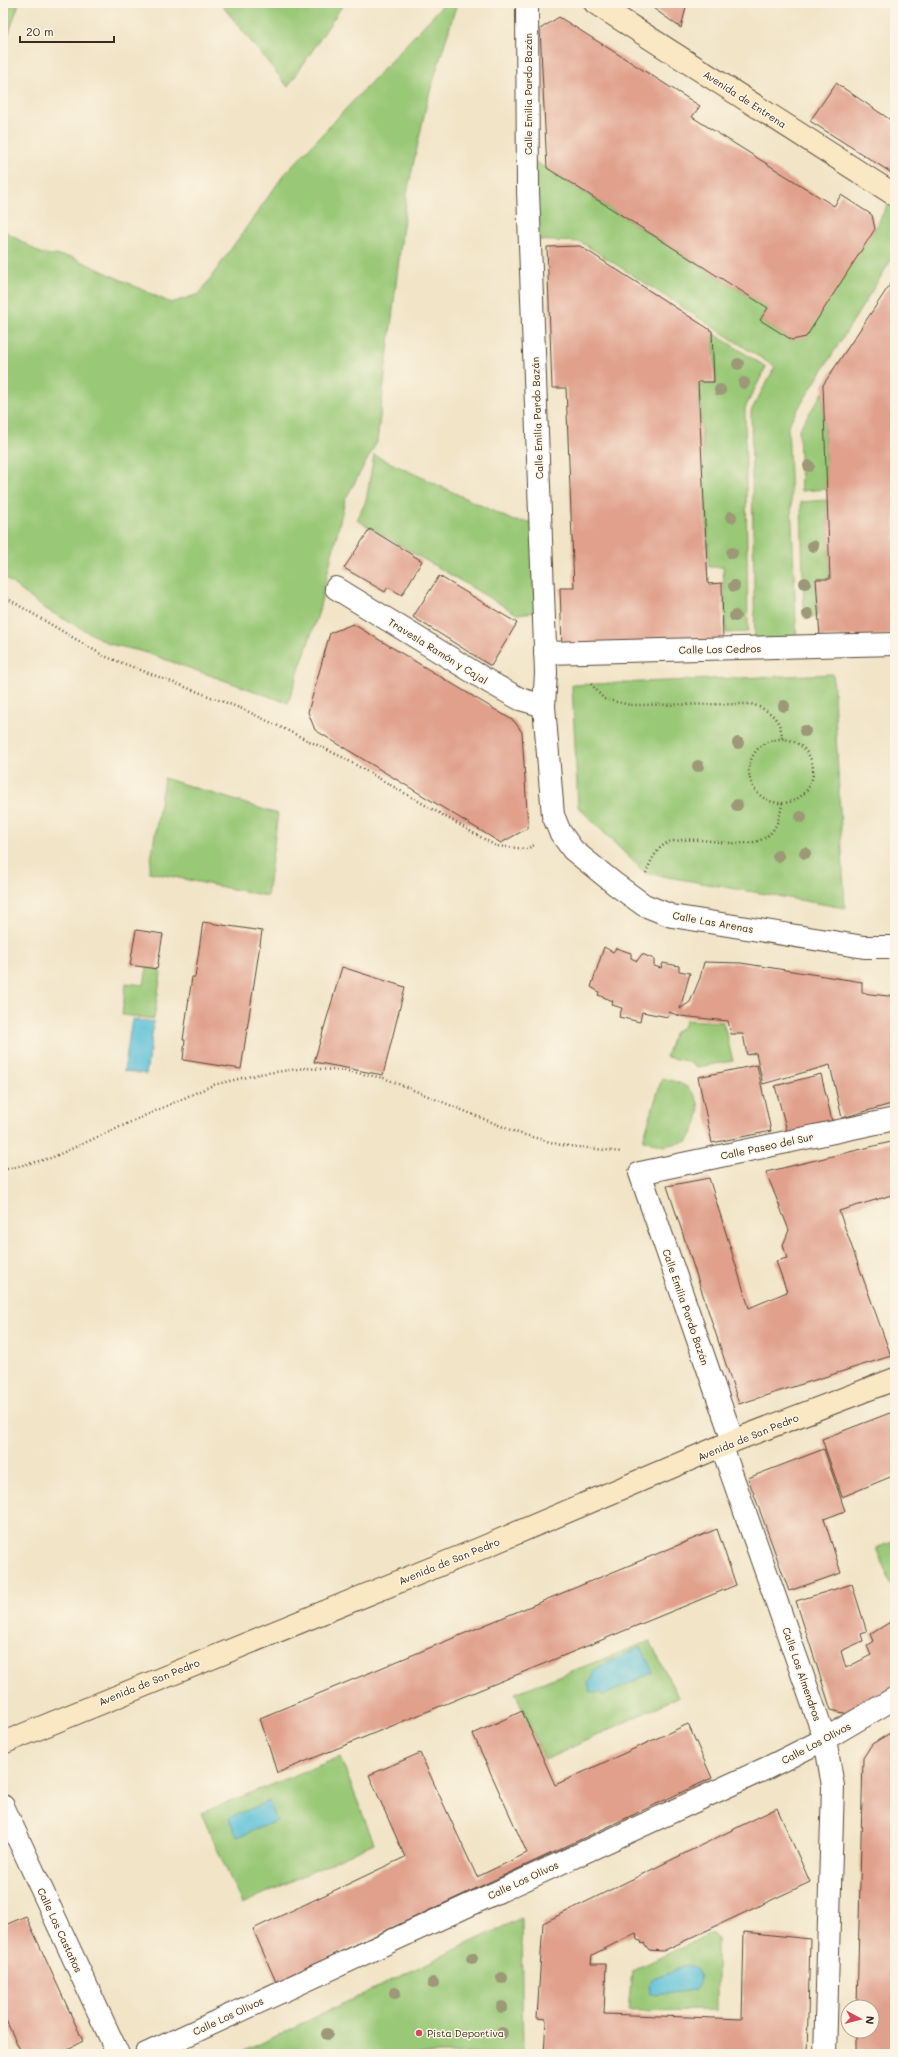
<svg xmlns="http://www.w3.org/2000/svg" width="898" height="2057" viewBox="0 0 898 2057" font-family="Mali,sans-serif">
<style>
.green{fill:#99c876;stroke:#6a794a}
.water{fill:#59bfd7;stroke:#4a747a}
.building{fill:#e0a08c}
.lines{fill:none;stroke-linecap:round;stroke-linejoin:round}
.minor-casing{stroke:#564637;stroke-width:24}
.secondary-casing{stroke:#564637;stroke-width:24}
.path{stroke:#564637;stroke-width:2.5;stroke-dasharray:1 3;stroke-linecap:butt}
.minor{stroke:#fff;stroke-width:22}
.secondary{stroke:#fae7c3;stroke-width:22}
.tree{fill:#9c9878}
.poi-dot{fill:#d1495b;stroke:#fcf5e5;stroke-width:1.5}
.labels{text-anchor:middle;stroke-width:3;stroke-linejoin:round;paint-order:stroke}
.street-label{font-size:10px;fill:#3b2a1e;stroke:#fcf5e5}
.poi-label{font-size:10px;fill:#3b2a1e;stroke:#fcf5e5;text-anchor:start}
</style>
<rect width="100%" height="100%" fill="#fcf5e5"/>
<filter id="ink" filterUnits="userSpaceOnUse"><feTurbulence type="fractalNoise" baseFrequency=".025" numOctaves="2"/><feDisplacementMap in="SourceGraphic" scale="8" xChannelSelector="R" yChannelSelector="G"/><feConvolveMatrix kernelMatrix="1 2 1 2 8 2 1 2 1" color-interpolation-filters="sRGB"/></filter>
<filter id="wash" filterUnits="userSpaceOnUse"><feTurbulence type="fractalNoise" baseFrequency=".012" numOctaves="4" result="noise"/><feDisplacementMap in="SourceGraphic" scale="16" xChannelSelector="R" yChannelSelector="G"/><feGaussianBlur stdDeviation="0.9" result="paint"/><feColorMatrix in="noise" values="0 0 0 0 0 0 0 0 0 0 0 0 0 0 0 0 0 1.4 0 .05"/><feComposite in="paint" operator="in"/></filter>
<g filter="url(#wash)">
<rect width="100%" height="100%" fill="#f1e4c7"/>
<g class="green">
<polygon points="3,3 19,3 3,51"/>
<polygon points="220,3 344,3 288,87"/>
<polygon points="445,3 457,3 427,102 407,193 377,442 345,500 318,614 288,703 144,652 110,644 42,607 3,576 3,230 42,254 72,257 171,303 199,294 283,176"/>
<polygon points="528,157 768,308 760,320 792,340 875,229 893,194 895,195 895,254 788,425 797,647 755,649 751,411 775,367 581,242 531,240"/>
<polygon points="713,333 766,367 745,408 748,632 726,633 723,567 709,567 699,384 716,384"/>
<polygon points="823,392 827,489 801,491 799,429"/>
<polygon points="374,455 514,521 534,522 536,612 517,614 357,520 366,501"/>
<polygon points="827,500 830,579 816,579 818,616 804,618 801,502"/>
<polygon points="833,674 845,908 645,873 578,807 572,685"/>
<polygon points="164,778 278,814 267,896 149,872"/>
<polygon points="147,967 157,969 161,973 154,1019 122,1015 126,983 144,985"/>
<polygon points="686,1020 723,1022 733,1061 697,1067 687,1061 666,1057 674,1033 683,1027"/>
<path d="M662,1078C670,1080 682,1083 688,1088C706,1102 698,1125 688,1141L664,1146L643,1140Z"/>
<polygon points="895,1541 895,1582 891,1584 876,1548"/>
<polygon points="650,1641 678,1697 545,1760 515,1693"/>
<polygon points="340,1757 374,1843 242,1904 201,1813"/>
<polygon points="521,1918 523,2054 239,2054"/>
<polygon points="711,1933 717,1939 717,2010 628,2011 632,1971"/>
</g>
<g class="water">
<polygon points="132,1019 154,1022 146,1074 124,1071"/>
<polygon points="641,1647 653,1672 603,1696 601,1692 596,1693 590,1691 588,1683 593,1675 591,1671"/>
<polygon points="269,1801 277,1821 237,1837 229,1818"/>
<path d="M686,1966H692C701,1972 702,1981 695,1990L656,1995L650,1992L649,1983L653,1978Z"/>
</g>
<g id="blocks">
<g class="building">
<polygon points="646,3 687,3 681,28"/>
<polygon points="559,17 700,106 692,117 834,206 841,195 872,215 875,229 806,337 792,340 760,320 768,308 547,168 540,29"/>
<polygon points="836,83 895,123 895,175 810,121"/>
<polygon points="580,246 712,331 714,382 698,382 708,584 722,583 723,643 562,648 560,588 574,588 566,388 552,388 547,247"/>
<polygon points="895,277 895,635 820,637 816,579 830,579 823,385"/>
<polygon points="370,529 422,561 402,595 388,587 385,592 344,568"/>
<polygon points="439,576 517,623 491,666 413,617"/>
<polygon points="353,624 514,721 522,732 528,828 501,843 315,730 308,712 330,633"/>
<polygon points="203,922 262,931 241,1069 183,1060 185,1040 183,1040 192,977 195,977"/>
<polygon points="136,930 163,934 157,969 130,965"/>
<polygon points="604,947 613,952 616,948 631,953 631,958 637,961 642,954 654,959 654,966 661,968 663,963 679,966 679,971 690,973 680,1009 690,1002 700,978 704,962 741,963 862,982 862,993 888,996 895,994 895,1103 842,1118 830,1065 763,1084 756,1053 747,1055 743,1034 731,1034 728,1021 680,1016 669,1012 668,1017 642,1012 640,1022 619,1017 622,1008 612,1005 613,1001 598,995 599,992 591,987"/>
<polygon points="342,967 405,987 383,1075 314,1062"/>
<polygon points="757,1065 771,1131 712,1143 698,1077"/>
<polygon points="821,1074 833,1125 788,1135 775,1086"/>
<polygon points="895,1141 895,1194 839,1211 891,1356 739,1404 667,1186 709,1178 749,1308 787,1292 776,1261 787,1258 783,1245 789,1230 766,1172"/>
<polygon points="895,1411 895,1475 842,1497 822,1439"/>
<polygon points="824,1449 845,1511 824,1519 841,1573 789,1591 748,1478"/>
<polygon points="717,1529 736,1585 277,1773 260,1718"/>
<polygon points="852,1584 867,1632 861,1634 863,1641 841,1651 846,1668 871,1655 867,1646 874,1641 871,1634 895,1619 895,1691 882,1698 880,1694 848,1714 831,1710 796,1601"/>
<polygon points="522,1711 555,1785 688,1724 712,1778 276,1982 253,1929 405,1857 369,1775 420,1753 477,1877 527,1853 473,1734"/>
<polygon points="895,1730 895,2054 856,2054 856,2031 872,2031 872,2007 857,2007 863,1758 872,1744"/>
<polygon points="777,1808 810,1882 663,1951 649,1950 644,1943 642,1944 641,1941 637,1940 636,1933 592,1955 591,1964 606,1964 604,2014 742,2019 744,1932 810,1939 807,2054 544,2054 546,2019 537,2018 543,1923"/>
<polygon points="26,1916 83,2041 58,2054 21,2052 3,2014 3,1926"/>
</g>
</g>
</g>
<g filter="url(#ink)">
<use href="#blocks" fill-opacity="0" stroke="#564637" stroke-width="1"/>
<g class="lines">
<g class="minor-casing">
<g id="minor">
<polyline points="527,3 528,191 546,673 544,706 553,815 560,832 573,850 615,884 644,905 672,916 864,947 895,947"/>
<polyline points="336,588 491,683 520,699 544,706"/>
<polyline points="545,653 895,644"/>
<polyline points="733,1441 640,1173 895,1119"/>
<polyline points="722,1447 825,1739 833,1786 825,2054"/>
<polyline points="3,1806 118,2054"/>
<polyline points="146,2054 769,1767 825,1739 895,1698"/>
</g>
</g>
<g class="secondary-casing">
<g id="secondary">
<polyline points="595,3 895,195"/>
<polyline points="3,1743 479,1549 733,1441 895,1379"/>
</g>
</g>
<g class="path">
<polyline points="3,596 104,656 245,710 342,757 496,846 527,849 536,844"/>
<path d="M591,684L604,699L630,705L751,704C768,709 782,719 782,739"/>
<circle cx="781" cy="771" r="32"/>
<path d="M646,873C650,862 657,847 669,842C672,841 678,841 681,840C722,836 775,865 782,803"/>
<polyline points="3,1170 51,1158 213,1085 259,1074 306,1068 347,1071 384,1078 518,1133 561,1145 622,1152"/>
</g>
<use href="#minor" class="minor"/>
<use href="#secondary" class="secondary"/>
</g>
<g class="tree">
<circle cx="738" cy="364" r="6"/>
<circle cx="744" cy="383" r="6"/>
<circle cx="720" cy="390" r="6"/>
<circle cx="809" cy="466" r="6"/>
<circle cx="731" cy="517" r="6"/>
<circle cx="813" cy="546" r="6"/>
<circle cx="732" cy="553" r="6"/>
<circle cx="805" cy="583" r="6"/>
<circle cx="734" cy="586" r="6"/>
<circle cx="808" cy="614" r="6"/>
<circle cx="735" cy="616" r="6"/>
<circle cx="784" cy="706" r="6"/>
<circle cx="805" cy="731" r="6"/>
<circle cx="738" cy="743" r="6"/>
<circle cx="698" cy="766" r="6"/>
<circle cx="737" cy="805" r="6"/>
<circle cx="801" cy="817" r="6"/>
<circle cx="805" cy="853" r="6"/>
<circle cx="778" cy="856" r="6"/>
<circle cx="472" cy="1958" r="6"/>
<circle cx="502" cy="1978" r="6"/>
<circle cx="433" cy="1983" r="6"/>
<circle cx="395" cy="1993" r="6"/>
<circle cx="502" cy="2007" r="6"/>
<circle cx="502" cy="2033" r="6"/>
<circle cx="327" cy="2034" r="6"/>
</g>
</g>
<circle class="poi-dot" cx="419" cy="2033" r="4"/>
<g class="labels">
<g class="street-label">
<text transform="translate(528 94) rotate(-90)" y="4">Calle Emilia Pardo Bazán</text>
<text transform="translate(745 99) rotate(33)" y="4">Avenida de Entrena</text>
<text transform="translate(537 418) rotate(-92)" y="4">Calle Emilia Pardo Bazán</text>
<text transform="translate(720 649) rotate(-1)" y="4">Calle Los Cedros</text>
<text transform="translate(438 651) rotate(32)" y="4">Travesía Ramón y Cajal</text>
<text transform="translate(713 922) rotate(10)" y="4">Calle Las Arenas</text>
<text transform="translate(767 1146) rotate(-12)" y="4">Calle Paseo del Sur</text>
<text transform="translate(686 1307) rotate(71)" y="4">Calle Emilia Pardo Bazán</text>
<text transform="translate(748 1437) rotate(-22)" y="4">Avenida de San Pedro</text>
<text transform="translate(449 1561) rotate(-22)" y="4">Avenida de San Pedro</text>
<text transform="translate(802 1674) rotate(71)" y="4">Calle Los Almendros</text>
<text transform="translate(149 1682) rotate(-22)" y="4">Avenida de San Pedro</text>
<text transform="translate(816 1743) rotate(-28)" y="4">Calle Los Olivos</text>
<text transform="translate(523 1880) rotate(-25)" y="4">Calle Los Olivos</text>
<text transform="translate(60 1930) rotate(65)" y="4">Calle Los Castaños</text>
<text transform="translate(228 2016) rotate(-25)" y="4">Calle Los Olivos</text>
</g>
<g class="poi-label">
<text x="427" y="2037">Pista Deportiva</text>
</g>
</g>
<rect width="898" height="2057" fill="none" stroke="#fcf5e5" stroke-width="16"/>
<g transform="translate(860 2019) rotate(97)"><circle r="19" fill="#fcf5e5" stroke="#afa495"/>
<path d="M0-3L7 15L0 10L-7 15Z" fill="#d1495b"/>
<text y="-6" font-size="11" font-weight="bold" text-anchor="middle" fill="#3b2a1e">N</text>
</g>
<path d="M20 36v6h94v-6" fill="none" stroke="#3b2a1e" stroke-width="2"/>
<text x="26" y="36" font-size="12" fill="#3b2a1e" stroke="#fcf5e5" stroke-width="3" paint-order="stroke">20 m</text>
</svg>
